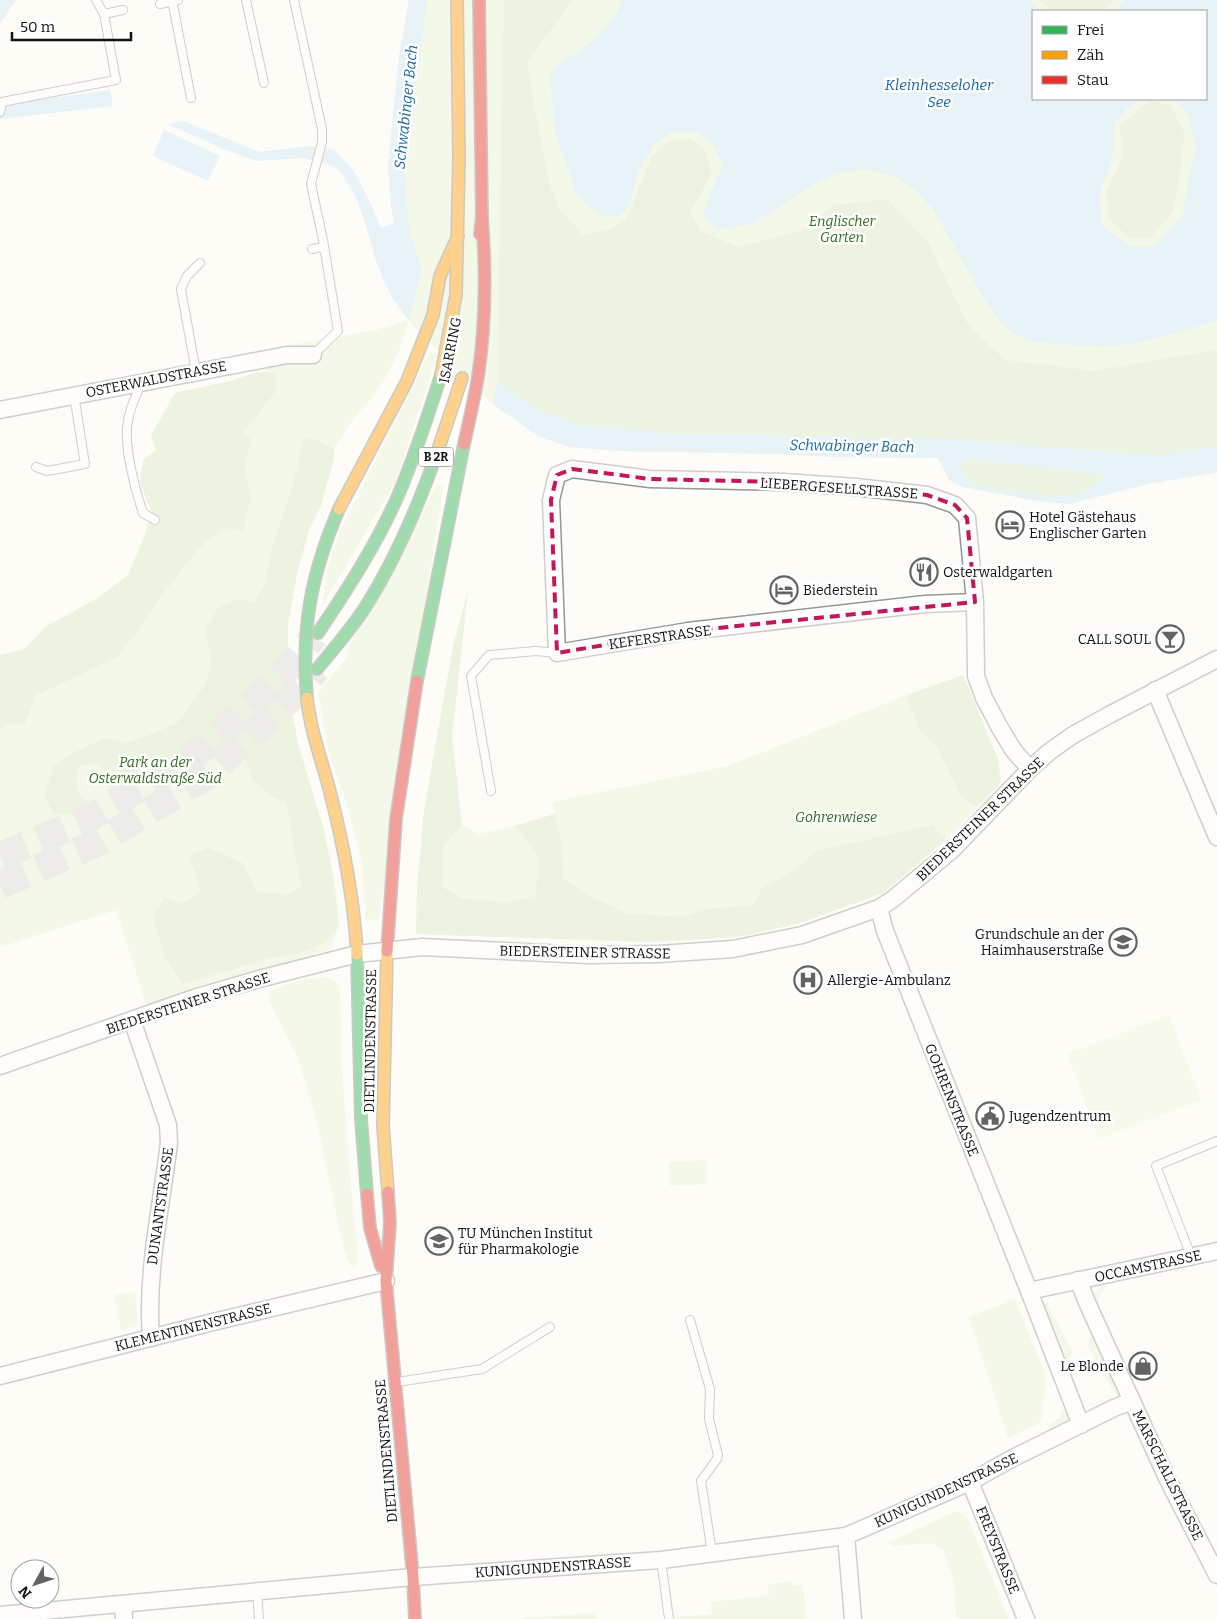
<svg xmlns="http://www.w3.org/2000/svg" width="1217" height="1619" viewBox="0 0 1217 1619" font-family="Bitter,serif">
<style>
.green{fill:#e7f3d7;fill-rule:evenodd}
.forest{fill:#d8eac5}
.pitch{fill:#f0f6e1}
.water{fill:#cde8f7;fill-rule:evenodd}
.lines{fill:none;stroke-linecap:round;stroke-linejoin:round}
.highway-tunnel{stroke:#dad9d4;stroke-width:28;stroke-dasharray:28 14;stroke-linecap:butt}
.lane-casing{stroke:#979795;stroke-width:10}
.street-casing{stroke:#979795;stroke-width:19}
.fast-casing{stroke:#8e8d8b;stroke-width:14}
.slow-casing{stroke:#8e8d8b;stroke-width:14}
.jam-casing{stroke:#8e8d8b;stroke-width:14}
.lane{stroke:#fffffe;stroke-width:8}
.street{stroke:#fffffe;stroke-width:16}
.fast{stroke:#30b455;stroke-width:11}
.slow{stroke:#ff9f0a;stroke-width:11}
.jam{stroke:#e5322d;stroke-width:11}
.marked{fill:none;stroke:#c2185b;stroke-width:4;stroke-dasharray:10 6;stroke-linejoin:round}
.labels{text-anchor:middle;stroke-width:5;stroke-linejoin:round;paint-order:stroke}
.shield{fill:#fff;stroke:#585858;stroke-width:1}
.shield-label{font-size:12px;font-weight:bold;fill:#111}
.park-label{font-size:14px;font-style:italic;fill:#2f6b1f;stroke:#fff}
.street-label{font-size:14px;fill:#111;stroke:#fff}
.poi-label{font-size:14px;fill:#111;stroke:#fff;text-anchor:start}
.water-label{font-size:15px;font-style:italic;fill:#1768a6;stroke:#fff}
</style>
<rect width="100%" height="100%" fill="#fdfcf7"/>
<g class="green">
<path d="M409,0H1217V472L1144,485L1069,504L1038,501L963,487L949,480L938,458L833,457L781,454L621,451L570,447L540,437L494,405L408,320L400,349L386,377L371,399L353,419L334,449V458L321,506L309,530L297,573L288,624V688L293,717L298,744L323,827L335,883L339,926L331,949L147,1007L116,910L0,947V687L103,632L280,347L376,330L408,320C389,293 376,265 368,232L394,223L390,196L388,165L399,56ZM1033,11H1206V99H1033Z"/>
<polygon points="430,352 437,355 396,481 322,606 327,571 340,531"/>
<polygon points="437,485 443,486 379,919 366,920 361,859 348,809 328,749 318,693 348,657 349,646"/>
<polygon points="468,590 452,737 462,825 478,834 515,826 554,814 553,802 728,766 907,695 963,675 998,759 1001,783 945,841 883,893 797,924 737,937 649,942 416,934 417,890 424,811 453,646"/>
<polygon points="324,977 336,981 340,988 341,1054 347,1141 358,1261 354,1267 349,1262 343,1245 316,1118 301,1068 296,1054 268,999 270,991 300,980"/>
<polygon points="706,1160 707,1184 670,1186 669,1162"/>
<path d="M1104,1284L1106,1289C1097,1295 1096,1301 1101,1310L1096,1312C1093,1299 1092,1292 1104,1284Z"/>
<polygon points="135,1292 138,1326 121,1330 114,1295"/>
<polygon points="1015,1299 1044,1371 1045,1392 1041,1420 1038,1424 1008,1438 969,1317"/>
<polygon points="1046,1301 1072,1351 1066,1368 1043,1307"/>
<polygon points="1092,1329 1122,1396 1118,1399 1088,1346"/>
<path d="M1069,1406C1070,1423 1066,1424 1052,1433L1048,1425C1056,1421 1061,1420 1062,1410Z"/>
<polygon points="956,1511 964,1514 969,1521 1009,1619 957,1619 953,1580 943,1549 932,1543 893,1546 888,1543"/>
<polygon points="791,1581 792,1585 803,1585 806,1619 675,1619 674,1617 712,1614 710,1602 769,1596 768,1584"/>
<polygon points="596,1613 596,1619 514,1619"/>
</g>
<g class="forest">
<polygon points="504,0 573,0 527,62 547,175 558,207 583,235 609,230 626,220 652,156 669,141 692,139 706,152 712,174 690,212 700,231 738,247 801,231 834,205 887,199 928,242 967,323 1005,360 1094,371 1217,350 1217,446 1158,455 936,438 676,434 583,425 537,409 497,382"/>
<polygon points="1040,0 1113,0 1104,11 1051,11"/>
<polygon points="1150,100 1171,106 1185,135 1174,210 1150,238 1131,239 1108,218 1107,191 1122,158 1120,126"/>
<polygon points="257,372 277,373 275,392 261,411 243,431 251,440 245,468 251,498 243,531 224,528 205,542 178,574 119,656 72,679 36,695 25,724 12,723 0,729 0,655 25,649 45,627 98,598 128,575 145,535 151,510 140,483 143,460 156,450 151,435 175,393 230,381"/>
<path d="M304,437L318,440L334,449V458L321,506L309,530L297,573L288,624L287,655L288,689L298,744L323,827L330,858L339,926L326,942L303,952L266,959L182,984L165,958L152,915L165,898L180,904L201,892L189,856L208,848L243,863L258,893L288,894L302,887L298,874L286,803L271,796L253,781L245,758L235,763L224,751C204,764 198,772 175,760L162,767L145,764L137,779L123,789L108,787V774L97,762L78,767L76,785L81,797L93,803L80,815L53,814L44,794L53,767L75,752L105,738L128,743L176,724L205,685L211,664L206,629L218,608L237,599L253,602L264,586L273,546L294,481Z"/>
<path d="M966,459L1101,474L1102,477C1097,489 1083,494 1070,496C1054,498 985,489 972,482C961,476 956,467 966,459Z"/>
<polygon points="468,590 452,737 462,825 443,846 442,887 461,898 506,903 536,896 538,855 515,826 555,814 561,839 563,878 585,894 627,913 684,917 707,909 754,905 762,888 797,869 816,851 933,825 945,841 883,893 797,924 737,937 649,942 416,934 417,890 424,811 453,646"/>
<polygon points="963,675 998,759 1001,783 978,807 962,797 935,744 919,730 907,695"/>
</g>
<polygon class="pitch" points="1169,1015 1201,1100 1099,1139 1067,1054"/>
<g class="water">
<polygon points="0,0 16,0 0,24"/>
<polygon points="409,0 427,0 418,72 404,160 409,232 422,269 408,320 393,299 383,279 374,255 368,232 356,197 339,170 330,165 304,158 256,161 221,148 167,124 183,121 260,152 307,146 334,150 353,170 369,200 381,228 394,223 390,196 388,165 399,56"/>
<path d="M623,0H1029L1041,11H1033V99H1141L1126,110L1114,124V140L1111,165L1100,190L1101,225L1131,247H1153L1183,215L1187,187L1196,149L1189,116L1175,99H1206V11H1115L1124,0H1217V321L1136,343L1097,347L1035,342L1012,333L1001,323L984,299L933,209L913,188L892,175L865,169L837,174L812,185L752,224L717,229L703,215C707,197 717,182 723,165L713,145L699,132L672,131L654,144L639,171L628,207L620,216H604L589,207L577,194L555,132L550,77L559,62L576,54L597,37L617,13Z"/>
<polygon points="110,90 113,106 0,119 0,105"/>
<polygon points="164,130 220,156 208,181 153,156"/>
<path d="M497,382L537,409L583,425L676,434L936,438L1158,455L1217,446V472L1144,485L1069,504L1038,501L963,487L949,480L938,458L833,457L781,454L621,451L570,447L540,437L494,405ZM966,459L1101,474L1102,477C1097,489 1083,494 1070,496C1054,498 986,489 972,482C961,476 956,467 966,459Z"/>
</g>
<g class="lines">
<g class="highway-tunnel">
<polyline points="0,856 86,820 192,757 279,678 315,636"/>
<polyline points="0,885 97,843 206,776 292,697 317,669"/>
</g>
<g class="lane-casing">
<g id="lane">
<polyline points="172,0 191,98"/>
<polyline points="246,0 264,83"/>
<polyline points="294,0 322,129 322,142 311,184 323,240 338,331 313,355"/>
<polyline points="160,4 178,0"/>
<polyline points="104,14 123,10"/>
<polyline points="0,112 2,102 116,80 104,14 96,0"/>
<polyline points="312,249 324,247"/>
<polyline points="196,372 181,289 187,276 200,263"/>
<path d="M141,384C136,396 130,407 128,421C123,444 135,490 143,513L155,520"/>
<polyline points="36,467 47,471 85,464 74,395"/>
<polyline points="491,791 471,676 489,655 536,651 557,653"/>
<polyline points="1191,1256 1156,1166 1217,1141"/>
<polyline points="690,1320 710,1389 709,1419 718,1455 717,1459 701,1481 712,1553"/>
<polyline points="397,1382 482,1369 550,1327"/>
<polyline points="661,1560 669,1619"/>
<polyline points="257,1592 259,1619"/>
</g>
</g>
<g class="street-casing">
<g id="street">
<polyline points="0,410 287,355 313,355"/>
<polyline points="975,602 925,604 688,631 557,653 551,500 557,475 572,469 650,479 784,482 856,487 927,495 955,505 967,518 975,602 976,676 984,698 1000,728 1014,751 1030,769"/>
<polyline points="1155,690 1217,837"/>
<polyline points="879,908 885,931 1029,1291 1081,1425"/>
<path d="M132,1020L168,1125L169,1143C161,1208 146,1273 151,1338"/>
<polyline points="0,1066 194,998 259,979 357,954 422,947 588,955 659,954 733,949 802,935 879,908 893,899 952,850 1030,769 1049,752 1073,735 1109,715 1217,659"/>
<polyline points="1078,1280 1089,1307 1168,1480 1217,1575"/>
<polyline points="1029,1291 1217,1251"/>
<polyline points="0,1376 213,1322 386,1281"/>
<polyline points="970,1482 1026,1619"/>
<polyline points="846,1536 853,1619"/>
<polyline points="123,1604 124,1619"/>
<polyline points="0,1615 413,1577 661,1560 846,1536 970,1482 1013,1458 1114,1408 1132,1401"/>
</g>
</g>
<g class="fast-casing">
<g id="fast">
<path d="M318,633C347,590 376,545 397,498C414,458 428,416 441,375"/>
<path d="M317,669C334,649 352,628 366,606C397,557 419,504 438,450"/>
<polyline points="417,681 464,444"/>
<path d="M307,698C301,628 311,574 339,509"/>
<polyline points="357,954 361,1119 367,1194"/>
</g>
</g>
<g class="slow-casing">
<g id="slow">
<polyline points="441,375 456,295 459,156 457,0"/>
<polyline points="438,450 462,378"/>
<polyline points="339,509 407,381 433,315 440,276 458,236"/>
<path d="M307,698C310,729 321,758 329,788C343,842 354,898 357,954"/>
<polyline points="387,951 383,1126 388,1192"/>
</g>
</g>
<g class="jam-casing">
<g id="jam">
<polyline points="479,0 482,217 480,234"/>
<path d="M464,444C469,422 474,400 478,377C486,324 486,270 482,217"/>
<polyline points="387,951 396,819 417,681"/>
<polyline points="388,1192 390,1223 386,1281 413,1577 415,1619"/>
<polyline points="367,1194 370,1228 381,1266"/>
</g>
</g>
<use href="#lane" class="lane"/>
<use href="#street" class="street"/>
<use href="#fast" class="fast"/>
<use href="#slow" class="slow"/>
<use href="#jam" class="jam"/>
</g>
<path d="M0 0H1217V1619H0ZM572,469L650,479L784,482L927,495L955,505L967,518L975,602L688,631L557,653L551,500L557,475Z" fill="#fdfcf7" fill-opacity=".55" fill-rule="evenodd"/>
<path class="marked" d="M572,469L650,479L784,482L927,495L955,505L967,518L975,602L688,631L557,653L551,500L557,475Z"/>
<defs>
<g id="hotel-ring" transform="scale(1.4375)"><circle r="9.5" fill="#fff" stroke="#646362" stroke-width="1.5"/><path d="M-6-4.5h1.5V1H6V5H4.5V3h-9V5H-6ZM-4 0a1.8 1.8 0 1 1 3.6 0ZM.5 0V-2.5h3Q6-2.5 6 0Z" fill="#646362"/></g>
<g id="restaurant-ring" transform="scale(1.4375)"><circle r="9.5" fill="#fff" stroke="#646362" stroke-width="1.5"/><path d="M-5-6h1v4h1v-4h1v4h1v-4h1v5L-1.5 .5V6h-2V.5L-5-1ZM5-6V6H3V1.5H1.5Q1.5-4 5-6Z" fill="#646362"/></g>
<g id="bar-ring" transform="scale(1.4375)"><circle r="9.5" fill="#fff" stroke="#646362" stroke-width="1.5"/><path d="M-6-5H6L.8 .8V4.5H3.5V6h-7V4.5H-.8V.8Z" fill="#646362"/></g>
<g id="school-ring" transform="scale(1.4375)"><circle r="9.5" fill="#fff" stroke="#646362" stroke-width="1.5"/><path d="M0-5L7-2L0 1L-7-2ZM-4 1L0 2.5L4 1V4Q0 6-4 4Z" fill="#646362"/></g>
<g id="hospital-ring" transform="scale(1.4375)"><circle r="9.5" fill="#fff" stroke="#646362" stroke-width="1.5"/><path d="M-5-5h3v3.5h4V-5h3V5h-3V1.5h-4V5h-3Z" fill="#646362"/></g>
<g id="civic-ring" transform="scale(1.4375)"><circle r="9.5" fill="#fff" stroke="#646362" stroke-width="1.5"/><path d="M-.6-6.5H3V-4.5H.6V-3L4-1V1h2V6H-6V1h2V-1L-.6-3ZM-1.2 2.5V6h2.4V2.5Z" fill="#646362"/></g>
<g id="university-ring" transform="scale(1.4375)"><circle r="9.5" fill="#fff" stroke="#646362" stroke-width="1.5"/><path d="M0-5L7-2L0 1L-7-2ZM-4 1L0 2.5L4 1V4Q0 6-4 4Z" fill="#646362"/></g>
<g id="shop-ring" transform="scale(1.4375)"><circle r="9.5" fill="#fff" stroke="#646362" stroke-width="1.5"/><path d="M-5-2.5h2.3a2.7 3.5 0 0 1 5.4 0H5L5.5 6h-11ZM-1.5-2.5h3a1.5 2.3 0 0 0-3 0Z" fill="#646362"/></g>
</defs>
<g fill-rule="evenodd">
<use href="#hotel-ring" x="1010" y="525"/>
<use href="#restaurant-ring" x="924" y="572"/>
<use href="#hotel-ring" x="784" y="590"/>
<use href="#bar-ring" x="1170" y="639"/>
<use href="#school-ring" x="1123" y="942"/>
<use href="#hospital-ring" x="808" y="980"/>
<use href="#civic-ring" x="990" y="1116"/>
<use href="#university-ring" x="439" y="1241"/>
<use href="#shop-ring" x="1143" y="1366"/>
</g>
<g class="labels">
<rect class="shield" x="418.5" y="447.5" width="35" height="19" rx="4"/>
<g class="shield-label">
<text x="436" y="461">B 2R</text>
</g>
<g class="park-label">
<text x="842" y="226">Englischer<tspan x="842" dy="16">Garten</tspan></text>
<text x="155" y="767">Park an der<tspan x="155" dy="16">Osterwaldstraße Süd</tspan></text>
<text x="836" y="822">Gohrenwiese</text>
</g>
<g class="street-label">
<text transform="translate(450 350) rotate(-79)" y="5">ISARRING</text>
<text transform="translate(156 379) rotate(-11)" y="5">OSTERWALDSTRASSE</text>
<text transform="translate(839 488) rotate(4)" y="5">LIEBERGESELLSTRASSE</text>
<text transform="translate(660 637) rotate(-8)" y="5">KEFERSTRASSE</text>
<text transform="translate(980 819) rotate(-44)" y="5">BIEDERSTEINER STRASSE</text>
<text transform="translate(585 952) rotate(1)" y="5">BIEDERSTEINER STRASSE</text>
<text transform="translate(188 1003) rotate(-18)" y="5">BIEDERSTEINER STRASSE</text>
<text transform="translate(370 1041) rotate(-89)" y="5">DIETLINDENSTRASSE</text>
<text transform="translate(952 1100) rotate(68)" y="5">GOHRENSTRASSE</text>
<text transform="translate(160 1206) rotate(-82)" y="5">DUNANTSTRASSE</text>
<text transform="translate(1148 1266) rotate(-12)" y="5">OCCAMSTRASSE</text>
<text transform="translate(193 1327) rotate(-14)" y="5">KLEMENTINENSTRASSE</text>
<text transform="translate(386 1451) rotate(-95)" y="5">DIETLINDENSTRASSE</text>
<text transform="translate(1168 1475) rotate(64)" y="5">MARSCHALLSTRASSE</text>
<text transform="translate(946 1490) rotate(-25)" y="5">KUNIGUNDENSTRASSE</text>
<text transform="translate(998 1550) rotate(68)" y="5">FREYSTRASSE</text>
<text transform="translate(553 1567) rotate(-4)" y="5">KUNIGUNDENSTRASSE</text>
</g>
<g class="poi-label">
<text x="1029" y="522">Hotel Gästehaus<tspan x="1029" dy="16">Englischer Garten</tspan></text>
<text x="943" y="577">Osterwaldgarten</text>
<text x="803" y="595">Biederstein</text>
<text x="1151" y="644" text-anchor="end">CALL SOUL</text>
<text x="1104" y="939" text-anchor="end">Grundschule an der<tspan x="1104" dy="16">Haimhauserstraße</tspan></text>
<text x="827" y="985">Allergie-Ambulanz</text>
<text x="1009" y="1121">Jugendzentrum</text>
<text x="458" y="1238">TU München Institut<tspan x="458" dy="16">für Pharmakologie</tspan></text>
<text x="1124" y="1371" text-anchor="end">Le Blonde</text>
</g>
<g class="water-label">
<text x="939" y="90">Kleinhesseloher<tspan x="939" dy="17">See</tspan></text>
<text transform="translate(406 107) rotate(-84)" y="5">Schwabinger Bach</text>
<text transform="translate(852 446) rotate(1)" y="5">Schwabinger Bach</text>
</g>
</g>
<rect x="1032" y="10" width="175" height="90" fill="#ffffff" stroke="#a0a0a0"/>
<rect x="1042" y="26" width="25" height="8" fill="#30b455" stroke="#a0a0a0"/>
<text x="1077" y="35" font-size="15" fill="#111111">Frei</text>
<rect x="1042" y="51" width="25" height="8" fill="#ff9f0a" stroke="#a0a0a0"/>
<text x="1077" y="60" font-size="15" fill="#111111">Zäh</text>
<rect x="1042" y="76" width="25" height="8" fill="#e5322d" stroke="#a0a0a0"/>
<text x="1077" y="85" font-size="15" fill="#111111">Stau</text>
<g transform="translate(35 1584) rotate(230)"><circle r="24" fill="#ffffff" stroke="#a0a0a0"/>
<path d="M0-4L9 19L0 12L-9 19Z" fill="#646362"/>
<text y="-8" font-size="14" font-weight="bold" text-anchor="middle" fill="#111111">N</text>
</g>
<path d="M12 32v8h119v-8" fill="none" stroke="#111111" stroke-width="2.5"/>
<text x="20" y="32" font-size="15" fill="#111111" stroke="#ffffff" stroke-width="4" paint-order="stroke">50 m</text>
</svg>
